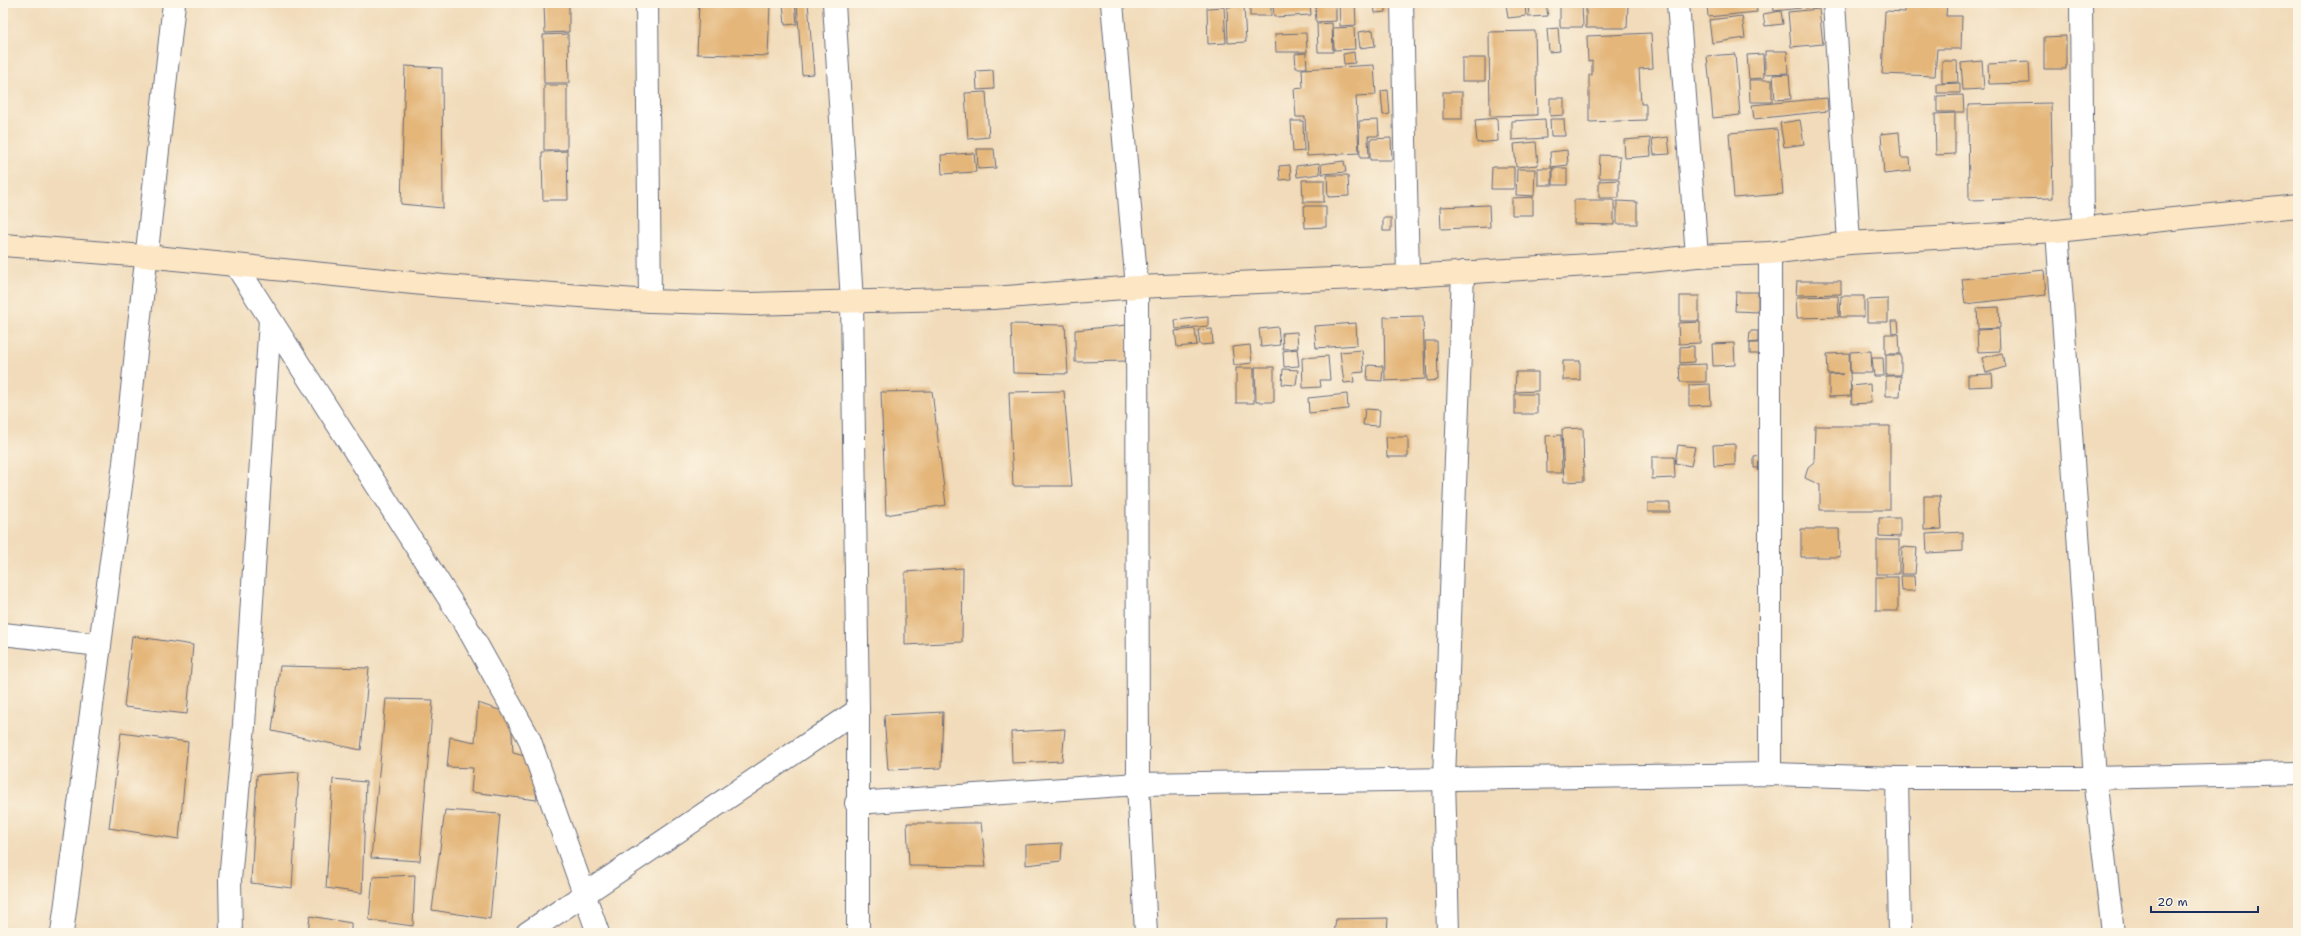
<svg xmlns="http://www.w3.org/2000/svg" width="2301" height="936" viewBox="0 0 2301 936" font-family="'Shantell Sans',sans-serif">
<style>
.building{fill:#e4b679}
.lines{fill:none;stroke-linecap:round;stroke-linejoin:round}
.street-casing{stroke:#666b7e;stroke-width:24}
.secondary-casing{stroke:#666b7e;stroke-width:24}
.street{stroke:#fff;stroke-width:22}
.secondary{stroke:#fce6c4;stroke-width:22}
</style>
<rect width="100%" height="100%" fill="#fcf5e5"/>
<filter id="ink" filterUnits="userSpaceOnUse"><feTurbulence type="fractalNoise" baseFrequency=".025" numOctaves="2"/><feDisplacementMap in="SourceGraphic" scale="8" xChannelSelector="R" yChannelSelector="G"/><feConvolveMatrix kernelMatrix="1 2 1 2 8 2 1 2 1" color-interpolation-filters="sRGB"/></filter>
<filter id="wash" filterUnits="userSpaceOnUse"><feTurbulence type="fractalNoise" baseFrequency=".012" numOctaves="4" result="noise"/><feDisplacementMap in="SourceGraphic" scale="16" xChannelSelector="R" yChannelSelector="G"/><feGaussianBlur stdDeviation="0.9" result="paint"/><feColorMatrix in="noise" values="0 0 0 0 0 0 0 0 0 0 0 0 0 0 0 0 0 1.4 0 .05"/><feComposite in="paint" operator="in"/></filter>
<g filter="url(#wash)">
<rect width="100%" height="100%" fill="#f1dbba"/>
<g id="blocks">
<g class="building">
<polygon points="544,3 569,3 569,32 545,33"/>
<polygon points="699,3 770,3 768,56 697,54"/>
<polygon points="783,3 795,3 797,24 785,25"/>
<polygon points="797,3 808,3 814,74 802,75"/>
<rect x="1250" y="3" width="21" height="13"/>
<polygon points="1289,3 1310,3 1311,15 1274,17 1273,6 1289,5"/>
<polygon points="1315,3 1336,3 1336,21 1316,22"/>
<polygon points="1339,3 1355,3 1356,25 1340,26"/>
<polygon points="1374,3 1386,3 1386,12 1375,13"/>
<polygon points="1506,3 1525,3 1526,16 1508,18"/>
<polygon points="1528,3 1546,3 1548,16 1529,17"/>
<polygon points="1707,3 1756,3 1757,12 1708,17"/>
<polygon points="1773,3 1800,3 1801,8 1774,11"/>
<polygon points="1804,3 1820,3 1820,5 1805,8"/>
<polygon points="1905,3 1947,3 1946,16 1962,16 1961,49 1937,49 1935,76 1882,74 1885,11 1905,12"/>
<polygon points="1582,4 1583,27 1560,27 1560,5"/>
<polygon points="1586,5 1628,5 1627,28 1586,28"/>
<polygon points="1244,6 1246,42 1228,43 1227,7"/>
<polygon points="1224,7 1226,43 1208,44 1207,8"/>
<polygon points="1819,9 1823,44 1791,47 1788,12"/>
<polygon points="1781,11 1783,24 1765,26 1763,14"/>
<polygon points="1742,16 1745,38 1712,43 1709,20"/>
<polygon points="1332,23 1333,52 1318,52 1317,24"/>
<polygon points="1354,27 1355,49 1334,50 1333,28"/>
<polygon points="1558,28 1560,51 1549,52 1547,29"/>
<polygon points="1373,30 1375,46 1360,48 1358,32"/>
<polygon points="1535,31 1537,115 1490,116 1489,32"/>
<polygon points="1306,33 1307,52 1276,52 1275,34"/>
<polygon points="1651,33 1653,68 1639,69 1641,104 1646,104 1646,120 1589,122 1589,75 1592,75 1592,61 1588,62 1587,36"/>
<polygon points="568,34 569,83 544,83 543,35"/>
<polygon points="2066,36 2066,69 2044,69 2044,37"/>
<polygon points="1765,51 1787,51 1788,73 1765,74"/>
<polygon points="1354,52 1355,63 1344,64 1343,54"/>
<polygon points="1306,53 1307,68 1296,68 1295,54"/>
<polygon points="1735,54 1740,115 1713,118 1707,56"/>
<polygon points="1763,54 1764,78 1749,79 1747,55"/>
<rect x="1462" y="58" width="23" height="23"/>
<polygon points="1942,61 1957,61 1958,82 1942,83"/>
<polygon points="1982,61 1984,89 1963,90 1961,63"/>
<polygon points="2029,62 2030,83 1989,84 1988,64"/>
<polygon points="1374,65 1376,95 1356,96 1359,153 1307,156 1305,117 1296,117 1294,89 1303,88 1302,69"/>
<polygon points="405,66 442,68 443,208 401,204"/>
<polygon points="993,70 994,89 977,90 976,71"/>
<polygon points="1789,74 1791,99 1775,100 1773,75"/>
<polygon points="1749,80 1772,80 1772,102 1750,102"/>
<polygon points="1960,83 1960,93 1937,93 1937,84"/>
<rect x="544" y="85" width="23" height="65"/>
<polygon points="1388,90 1390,114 1383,115 1381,91"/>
<polygon points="986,92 989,137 968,139 965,93"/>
<rect x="1443" y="92" width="19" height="27"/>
<polygon points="1963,95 1964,112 1937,112 1937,96"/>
<polygon points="1550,98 1564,98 1564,115 1550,116"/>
<polygon points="1827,98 1828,111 1754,119 1752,105"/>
<polygon points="2051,103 2053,198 1969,200 1968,105"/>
<polygon points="1955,113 1955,154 1936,155 1935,114"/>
<polygon points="1497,118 1498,141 1477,143 1475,120"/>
<polygon points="1545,119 1546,138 1512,140 1512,121"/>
<polygon points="1550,119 1564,119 1565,136 1551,136"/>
<polygon points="1378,120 1379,136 1368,136 1369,158 1360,158 1359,121"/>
<polygon points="1800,120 1804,144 1784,147 1780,123"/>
<polygon points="1291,121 1303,121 1304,151 1293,152"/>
<polygon points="1777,129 1783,194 1734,198 1729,133"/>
<polygon points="1899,132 1901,158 1910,158 1911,171 1884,174 1881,134"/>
<polygon points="1668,137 1670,154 1654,155 1652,139"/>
<polygon points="1391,138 1392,160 1370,160 1370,139"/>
<polygon points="1650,138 1651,156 1625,158 1624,140"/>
<polygon points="1536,142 1538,165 1516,167 1514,144"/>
<polygon points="977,149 994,149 996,168 978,169"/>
<polygon points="1567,150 1568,165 1551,167 1550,152"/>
<polygon points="567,151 568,200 543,200 542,152"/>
<polygon points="974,153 976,172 942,174 941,155"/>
<polygon points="1600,155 1620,156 1619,178 1599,178"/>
<polygon points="1344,161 1346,172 1322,174 1321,164"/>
<polygon points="1319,163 1320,174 1297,177 1296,166"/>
<polygon points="1290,165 1291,179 1280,180 1279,166"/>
<polygon points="1492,167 1514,167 1514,189 1491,189"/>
<rect x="1538" y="168" width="14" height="17"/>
<rect x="1553" y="168" width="14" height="17"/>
<polygon points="1517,169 1535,169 1534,196 1516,195"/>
<polygon points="1327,175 1348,175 1349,196 1328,197"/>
<polygon points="1302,180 1324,180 1324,202 1303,202"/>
<polygon points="1619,180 1619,198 1599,198 1599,181"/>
<polygon points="1533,197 1533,215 1512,215 1512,198"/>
<polygon points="1574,200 1614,200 1614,225 1574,224"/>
<polygon points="1617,201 1637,202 1637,224 1617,224"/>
<polygon points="1489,205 1490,227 1441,229 1440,207"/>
<polygon points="1304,206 1326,206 1326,227 1305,228"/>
<rect x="1383" y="218" width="8" height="13"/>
<polygon points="2044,270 2046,295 1965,304 1962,279"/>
<polygon points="1797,281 1841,281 1841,294 1796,295"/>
<polygon points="1736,292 1758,292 1758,312 1735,311"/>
<rect x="1680" y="296" width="19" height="25"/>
<polygon points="1838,296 1839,317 1797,318 1796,297"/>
<polygon points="1841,296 1864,296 1864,317 1840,317"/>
<polygon points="1888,299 1888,322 1867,322 1867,300"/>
<polygon points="1999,307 2000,328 1978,329 1977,308"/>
<polygon points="1423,316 1425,379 1385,381 1384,317"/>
<polygon points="1208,317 1208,326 1176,329 1175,320"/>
<polygon points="1891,321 1898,321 1899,332 1892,333"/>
<polygon points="1700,322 1700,343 1679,344 1678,323"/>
<polygon points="1356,323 1357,345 1316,348 1314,326"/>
<polygon points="1011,324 1065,325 1068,374 1013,373"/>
<polygon points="1127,325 1128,361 1075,362 1075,330"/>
<polygon points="1278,327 1280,345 1261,347 1259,329"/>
<polygon points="1195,329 1197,345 1177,347 1175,331"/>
<polygon points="1212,329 1213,344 1200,345 1198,330"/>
<polygon points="1999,329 2000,351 1978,352 1977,330"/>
<polygon points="1750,331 1758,331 1758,342 1749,343"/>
<polygon points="1297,332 1298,348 1283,349 1282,333"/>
<polygon points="1885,334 1899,334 1900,354 1885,354"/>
<polygon points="1425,341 1437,341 1438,380 1427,381"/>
<polygon points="1734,343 1735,365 1713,366 1712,344"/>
<rect x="1750" y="343" width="9" height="11"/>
<polygon points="1250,345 1252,363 1234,365 1232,347"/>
<polygon points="1694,346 1694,362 1680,363 1680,347"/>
<polygon points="1297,349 1299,366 1284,367 1283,351"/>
<polygon points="1362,350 1364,372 1353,373 1354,382 1344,383 1340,352"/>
<polygon points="1871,351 1872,373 1850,373 1850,352"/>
<polygon points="1849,353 1851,396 1829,397 1829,375 1843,374 1828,374 1827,354"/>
<polygon points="2002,353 2005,367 1986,373 1982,358"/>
<rect x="1886" y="355" width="15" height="20"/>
<polygon points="1328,356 1330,380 1320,380 1321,387 1303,388 1302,358"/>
<polygon points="1872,358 1883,358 1884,376 1874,376"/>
<rect x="1563" y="361" width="17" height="19"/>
<polygon points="1706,364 1706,382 1680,382 1679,365"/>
<polygon points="1368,365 1383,366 1382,381 1367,380"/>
<polygon points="1255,367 1274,367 1274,402 1256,402"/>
<rect x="1236" y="368" width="18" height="35"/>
<polygon points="1283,369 1298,370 1296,385 1282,384"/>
<polygon points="1516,372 1538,372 1538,391 1515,392"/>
<polygon points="1992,374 1993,386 1968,387 1968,375"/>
<polygon points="1886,376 1901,376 1900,396 1886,396"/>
<polygon points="1710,384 1711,405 1689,406 1689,385"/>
<polygon points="1870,384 1871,403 1852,404 1851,386"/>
<polygon points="932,391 946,505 886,515 881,392"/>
<polygon points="1064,391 1072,486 1013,486 1009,392"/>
<polygon points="1347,394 1348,409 1309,413 1308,398"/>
<rect x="1515" y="394" width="22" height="20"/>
<polygon points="1365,409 1380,410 1379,426 1363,425"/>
<polygon points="1815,426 1890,426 1890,510 1820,510 1820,485 1805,478 1808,467 1814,462"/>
<polygon points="1583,428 1584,481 1564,482 1562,429"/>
<polygon points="1561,435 1562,473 1547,473 1546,436"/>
<polygon points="1386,437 1408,437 1408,457 1387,457"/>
<polygon points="1735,444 1735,465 1714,466 1713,445"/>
<polygon points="1678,445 1695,447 1691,466 1675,463"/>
<polygon points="1763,456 1762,468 1754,468 1754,457"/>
<polygon points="1652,457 1674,457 1675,478 1652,479"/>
<polygon points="1924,496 1940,496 1942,529 1924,530"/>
<rect x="1648" y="503" width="22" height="9"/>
<polygon points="1879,518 1900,518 1900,537 1879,536"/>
<polygon points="1801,529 1839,529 1840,557 1801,557"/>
<polygon points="1963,532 1963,551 1927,553 1926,534"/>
<rect x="1877" y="540" width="22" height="34"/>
<polygon points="1902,547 1917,548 1915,574 1901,574"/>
<polygon points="963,568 962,642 905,645 905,572"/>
<polygon points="1901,576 1914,576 1915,591 1902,591"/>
<rect x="1876" y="577" width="22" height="34"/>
<polygon points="132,636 193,645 187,714 124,707"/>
<polygon points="280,666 369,668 361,750 272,731"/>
<polygon points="386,699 433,700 420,861 371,858"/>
<polygon points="478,703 511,714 513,753 532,758 537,800 471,792 473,768 447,767 450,737 475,742"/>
<polygon points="943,712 941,768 888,770 884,715"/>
<polygon points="1065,729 1062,761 1012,763 1011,732"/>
<polygon points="121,733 188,742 179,839 109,828"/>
<polygon points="299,772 292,888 251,883 257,775"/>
<polygon points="333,779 366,782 362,893 326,888"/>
<polygon points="445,810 500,814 490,919 432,910"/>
<polygon points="907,823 981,823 986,867 909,866"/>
<polygon points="1062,843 1061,861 1026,865 1026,845"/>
<polygon points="415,875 413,926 369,920 373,877"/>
<polygon points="310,916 351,923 351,933 308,933"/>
<polygon points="1388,918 1387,933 1334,933 1336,919"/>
</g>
</g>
</g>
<g filter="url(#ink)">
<use href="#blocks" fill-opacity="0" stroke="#666b7e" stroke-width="1"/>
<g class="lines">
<g class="street-casing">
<g id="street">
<polyline points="647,3 650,301"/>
<polyline points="834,3 852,302 858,710 858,933"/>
<polyline points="1112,3 1137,287 1138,784 1146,933"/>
<polyline points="1402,3 1408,276"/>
<polyline points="1678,3 1697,256"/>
<polyline points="1834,3 1849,243"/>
<polyline points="2081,3 2083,228"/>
<polyline points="2057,231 2095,778 2113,933"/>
<polyline points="1770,253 1770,774"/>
<polyline points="237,267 466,625 529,738 598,933"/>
<polyline points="3,634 100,645"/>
<polyline points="1897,778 1900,933"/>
<polyline points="856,803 1138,784 1770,774 1897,778 2095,778 2298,773"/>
<polyline points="62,933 124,463 174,3"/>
<polyline points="231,933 230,880 244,725 270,320"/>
<polyline points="527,933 858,710"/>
<polyline points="1448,933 1444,778 1463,272"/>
</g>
</g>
<g class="secondary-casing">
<polyline id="secondary" points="3,245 145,256 443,286 650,301 750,304 993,298 1137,287 1408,276 1639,262 1697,256 1770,253 1849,243 2057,231 2298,206"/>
</g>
<use href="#street" class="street"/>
<use href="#secondary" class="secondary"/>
</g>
</g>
<rect width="2301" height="936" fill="none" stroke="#fcf5e5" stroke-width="16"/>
<path d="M2151 906v6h107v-6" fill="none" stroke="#1b2f5e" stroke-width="2"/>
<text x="2157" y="906" font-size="12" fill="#1b2f5e" stroke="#fcf5e5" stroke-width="3" paint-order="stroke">20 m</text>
</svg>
